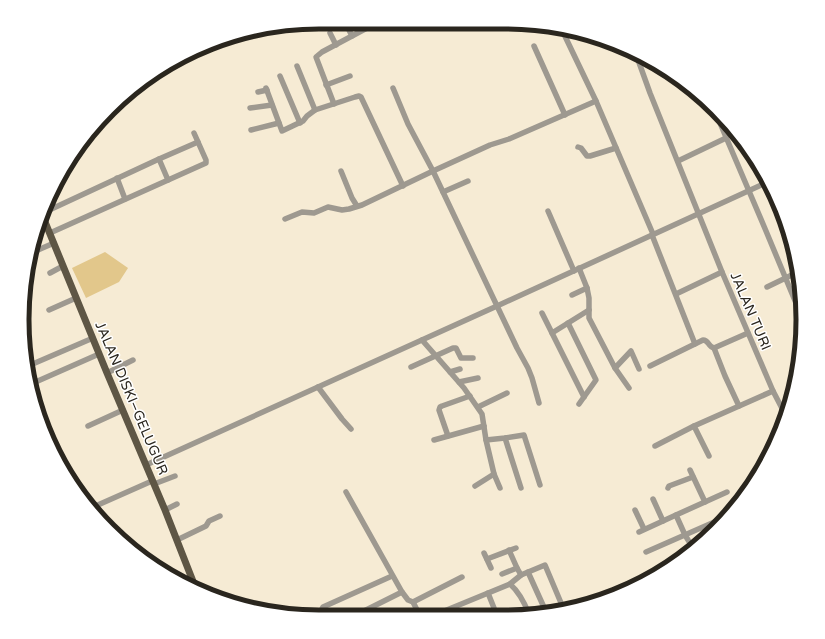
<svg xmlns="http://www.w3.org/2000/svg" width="825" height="639" viewBox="0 0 825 639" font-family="'Varela Round',sans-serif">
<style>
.green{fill:#e2c78b}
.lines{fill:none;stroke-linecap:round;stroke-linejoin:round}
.minor{stroke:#9e9990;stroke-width:5.5}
.major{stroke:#5e5645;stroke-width:7}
.labels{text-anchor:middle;stroke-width:3;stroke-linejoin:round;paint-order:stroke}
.street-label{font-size:14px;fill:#2a261e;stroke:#fff}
.rim{fill:none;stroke:#2a261e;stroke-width:5}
</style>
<rect width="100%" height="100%" fill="#f6ebd4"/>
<polygon class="green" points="105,252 128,268 119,282 86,298 72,268"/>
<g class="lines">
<g class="minor">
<polyline points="345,22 352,36"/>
<polyline points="562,30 596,101 653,234"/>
<polyline points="330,33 336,45"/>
<polyline points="534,46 565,115"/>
<polyline points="637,57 650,93 722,272 773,391 786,416"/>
<polyline points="297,66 315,110 355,97 359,96 361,97 403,186"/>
<polyline points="280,76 300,123"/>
<polyline points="326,85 350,76"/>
<polyline points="266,88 282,131 303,121 307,116 315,110"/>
<polyline points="393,88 408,124 433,171 517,348 528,368 532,378 539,403"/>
<polyline points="258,92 267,90"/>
<polyline points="334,104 316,57 322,52 367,28 364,22"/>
<polyline points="250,108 272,105"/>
<polyline points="717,116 766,231 803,320"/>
<polyline points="251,130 279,123"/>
<polyline points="578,147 581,148 587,156 590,156 616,148"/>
<polyline points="159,159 168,180"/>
<polyline points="678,161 726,138"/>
<polyline points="341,171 352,198 357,206"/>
<polyline points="117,178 125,199"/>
<polyline points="443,192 468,181"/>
<polyline points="548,211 574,271"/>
<polyline points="45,212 159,159 198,142"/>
<polyline points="285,219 302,212 314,213 328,207 342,210 349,209 362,205 433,171 490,145 509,139 596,101"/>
<polyline points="38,228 46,225"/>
<polyline points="50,233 206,163 206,160 194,133"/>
<polyline points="652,235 695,344"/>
<polyline points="31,253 54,243"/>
<polyline points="579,268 587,288 589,298 589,318 615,368 631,351 639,369"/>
<polyline points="50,273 63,266"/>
<polyline points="767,287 798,272"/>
<polyline points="676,294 722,272"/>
<polyline points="572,295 587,288"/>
<polyline points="49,310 76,298"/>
<polyline points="542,313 552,333 589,310"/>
<polyline points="568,323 596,380 579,404"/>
<polyline points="552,333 584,397"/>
<polyline points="422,340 464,388 482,414 486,440 494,474 500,488"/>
<polyline points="714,348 725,376 739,406"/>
<polyline points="28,366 93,338"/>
<path d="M650,366L703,340C709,340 708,347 714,348L748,333"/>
<polyline points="411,367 453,348 456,348 461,358 473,358"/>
<polyline points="615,368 629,388"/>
<polyline points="450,372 460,369"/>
<polyline points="107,373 133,360"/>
<polyline points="459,382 478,378"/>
<polyline points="31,384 99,354"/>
<polyline points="318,387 342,419 351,429"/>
<polyline points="478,407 507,393"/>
<polyline points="88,426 123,410"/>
<polyline points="448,436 439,410 440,407 442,406 470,396"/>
<polyline points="505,438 521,488"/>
<polyline points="434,440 484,426"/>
<polyline points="486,440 505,438 524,435 540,485"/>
<polyline points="655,446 694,426"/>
<polyline points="709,456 694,426 773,391"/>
<polyline points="146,465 497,306 768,182"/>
<polyline points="690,470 705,502"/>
<polyline points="154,484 175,476"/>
<polyline points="475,486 494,474"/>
<polyline points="668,488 669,486 693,477"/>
<polyline points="346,492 402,592 408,600 413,602 419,614"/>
<polyline points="653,499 663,521"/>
<polyline points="91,508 152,481"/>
<polyline points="165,510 177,504"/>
<polyline points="635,510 644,529"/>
<polyline points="639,532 676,515"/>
<polyline points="177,540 206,526 209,521 220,516"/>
<polyline points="693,548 685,535 676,515 727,492"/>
<polyline points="509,550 517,568"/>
<polyline points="646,552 728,516"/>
<polyline points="484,553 491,568"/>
<polyline points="487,559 516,548"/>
<polyline points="528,572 547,614"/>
<polyline points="657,572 674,564"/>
<polyline points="502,574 517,568 521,575"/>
<polyline points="644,577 645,580"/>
<polyline points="510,584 521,575 545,565 564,610"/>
<polyline points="488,593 494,608"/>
<polyline points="413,602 462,577"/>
<polyline points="323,614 321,611 323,607 392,576"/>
<polyline points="358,614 402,592"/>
<path d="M437,614L510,584C518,591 525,604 529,614"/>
</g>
<polyline class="major" points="43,217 107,373 165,510 196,589"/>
</g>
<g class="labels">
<g class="street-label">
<text transform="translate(751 311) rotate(67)" y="5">JALAN TURI</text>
<text transform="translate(132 398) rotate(67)" y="5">JALAN DISKI–GELUGUR</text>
</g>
</g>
<path d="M0 0H825V639H0ZM319 29H506A290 290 0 0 1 796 319V320A290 290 0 0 1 506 610H319A290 290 0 0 1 29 320V319A290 290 0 0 1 319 29Z" fill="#fff" fill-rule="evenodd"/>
<path class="rim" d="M319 29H506A290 290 0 0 1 796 319V320A290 290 0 0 1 506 610H319A290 290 0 0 1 29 320V319A290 290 0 0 1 319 29Z"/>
</svg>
